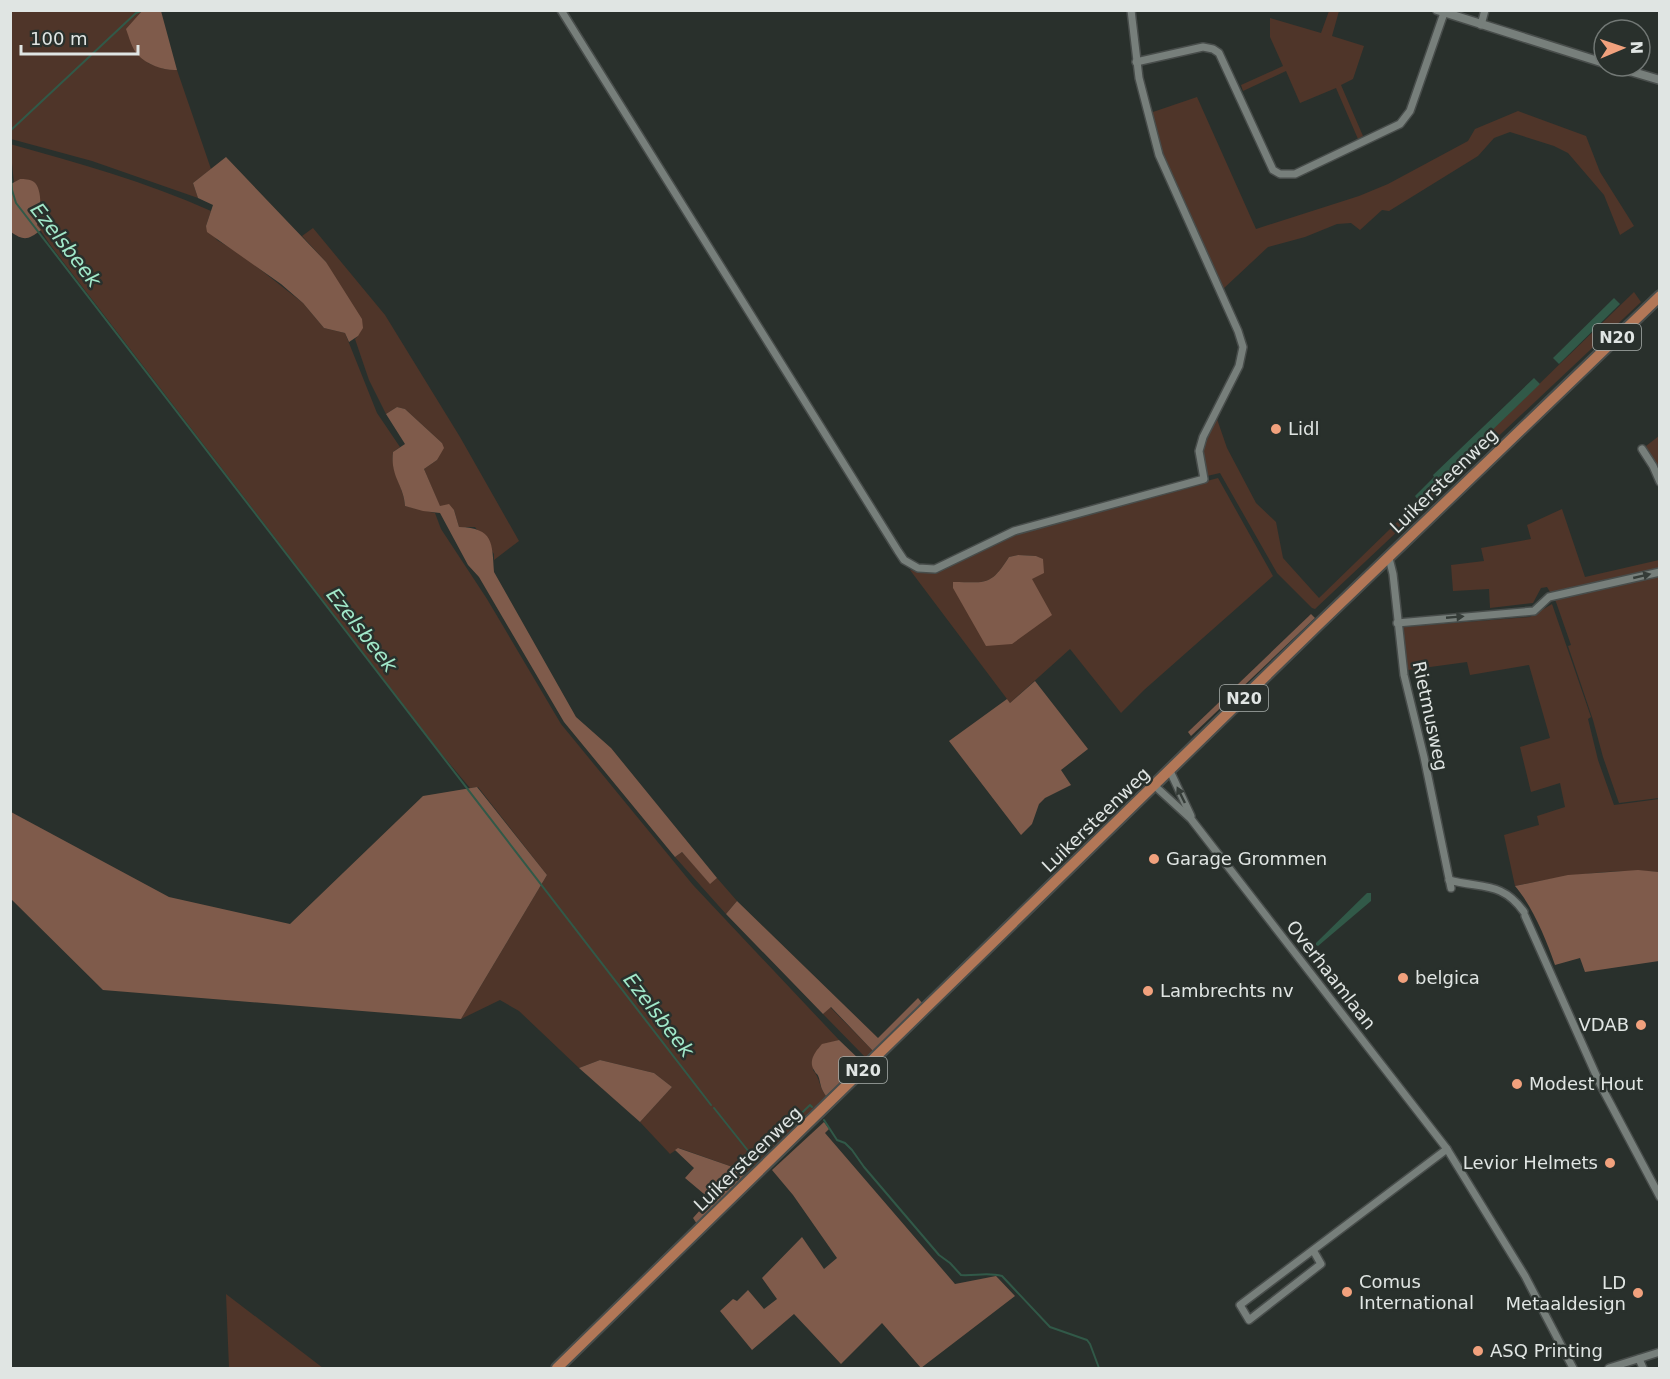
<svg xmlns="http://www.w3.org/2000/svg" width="1670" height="1379" viewBox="0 0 1670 1379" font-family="'DejaVu Sans',sans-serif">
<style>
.green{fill:#4f3529;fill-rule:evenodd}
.forest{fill:#7f5b4b}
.water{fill:#315948}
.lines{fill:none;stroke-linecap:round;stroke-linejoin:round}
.stream{stroke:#315948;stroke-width:2}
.minor-casing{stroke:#484d4b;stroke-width:10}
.tertiary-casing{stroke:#484d4b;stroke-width:11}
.primary-casing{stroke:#484d4b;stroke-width:14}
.minor{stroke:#777f7b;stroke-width:7}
.tertiary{stroke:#777f7b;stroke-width:8}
.primary{stroke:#b27757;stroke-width:10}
.oneway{fill:#353c38}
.poi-dot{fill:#f1a17d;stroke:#29302c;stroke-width:2}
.labels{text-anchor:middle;stroke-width:5;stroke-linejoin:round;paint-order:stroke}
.shield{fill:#29302c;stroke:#a9afac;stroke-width:1.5}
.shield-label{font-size:16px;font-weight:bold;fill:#e0e5e3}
.poi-label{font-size:18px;fill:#e0e5e3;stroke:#29302c;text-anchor:start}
.street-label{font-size:18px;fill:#e0e5e3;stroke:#29302c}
.water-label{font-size:20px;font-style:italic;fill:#a1e8c9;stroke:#29302c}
</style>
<rect width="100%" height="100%" fill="#29302c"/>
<g class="green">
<polygon points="11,11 142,11 148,63 164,69 177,70 211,169 193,183 198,198 92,161 11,139"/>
<polygon points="1329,11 1339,11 1332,36 1364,46 1353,79 1341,85 1363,136 1358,139 1336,88 1300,103 1286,71 1243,91 1241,85 1283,66 1270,37 1270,18 1321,33"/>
<polygon points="1197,97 1256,229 1359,196 1388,184 1468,141 1475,129 1518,111 1586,136 1600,172 1634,226 1620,235 1604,195 1568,153 1554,146 1510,132 1494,138 1478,156 1389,211 1382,210 1360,230 1351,223 1337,224 1305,237 1268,247 1222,290 1160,151 1150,113"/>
<path d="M10,144C79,163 146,182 211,211L206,226L217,240L242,255L303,303L324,328L345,333L377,413L400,447L393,452C390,472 404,487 405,506L435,513L441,529L487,599L561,724L693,885L839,1040L826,1044L813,1070C820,1078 819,1087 826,1096L747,1172L679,1148L670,1154L640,1122L672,1087L654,1073L600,1060L579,1068L519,1011L500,1000L461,1019L547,875L478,787L470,788L439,751L51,246L37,225L40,219L41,202L20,179L14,183Z"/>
<polygon points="313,228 385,315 460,437 519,541 494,560 494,554 475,527 459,527 454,510 440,507 424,469 437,460 442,443 405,409 397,407 386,414 369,380 355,339 358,336 326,262 302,236"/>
<polygon points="1634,292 1641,302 1315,609 1312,608 1277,573 1220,473 1207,476 1201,451 1205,439 1217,419 1227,448 1256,503 1276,522 1283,558 1319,598"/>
<polygon points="1659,436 1659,480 1646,446"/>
<path d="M1218,478L1273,576L1144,690L1121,713L1070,649L1010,703L910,570L923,572L936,571L1016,532ZM1018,555L1036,556L1042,559L1032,578L953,588V582C986,582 990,587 1009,557Z"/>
<polygon points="1562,509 1585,577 1659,560 1659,798 1619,803 1603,757 1593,720 1568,646 1571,645 1556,602 1547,587 1541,588 1533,603 1490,608 1489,589 1453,591 1451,565 1484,561 1481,548 1531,539 1527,525"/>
<path d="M1552,604L1591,717L1588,719L1598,760L1614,805L1659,799V872C1611,868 1563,876 1515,886L1504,835L1539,825L1537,816L1565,807L1560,783L1531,792L1520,747L1550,738L1529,665L1470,675L1467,662L1408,670L1403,647L1402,627L1530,617Z"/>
<polygon points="682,852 710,883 717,878 737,901 726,914 675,857"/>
<polygon points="830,1007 873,1051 866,1058 823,1014"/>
<polygon points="226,1294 323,1368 229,1368"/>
</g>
<g class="forest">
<path d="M142,11H161L177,70C165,71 147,65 138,55C132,49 129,37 126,29Z"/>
<polygon points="226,157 326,262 362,319 363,328 358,336 349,342 345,333 324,328 303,303 281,284 207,232 206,226 213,205 198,198 193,183"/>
<path d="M20,179C24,179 30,179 34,182C43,189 41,216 37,225L41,230C28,240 24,241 11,232V184Z"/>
<path d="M397,407L405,409L442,443L444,448L437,460L424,469L440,506L449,504L454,510L459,527C494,528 492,543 494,572L576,717L611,748L717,878L710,884L682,852L675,857L564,722L479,577L468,565L440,513L423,511L405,506C404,485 390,477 393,452L405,444L386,414Z"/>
<path d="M1018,555L1036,556L1043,559L1044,573L1032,579L1052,615L1012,644L986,646L953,588V582C986,582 990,587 1009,557Z"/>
<polygon points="1311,614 1315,618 1191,736 1188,732"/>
<polygon points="1035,681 1088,749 1061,770 1071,785 1045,798 1039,804 1032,824 1021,835 949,741 1007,699 1010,703"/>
<polygon points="477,787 547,875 461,1019 103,990 11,899 11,812 169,897 290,924 423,796"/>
<path d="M1638,870L1659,872V961L1585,972L1580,958L1555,965C1546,939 1533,907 1515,886L1568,875Z"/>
<polygon points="737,901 878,1038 918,998 923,1004 873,1051 831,1007 823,1014 726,914"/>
<path d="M839,1040L862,1062L826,1096C821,1089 821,1086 819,1078C817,1072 817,1076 814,1070C808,1060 816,1051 822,1044Z"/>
<polygon points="600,1060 654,1073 672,1087 640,1122 579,1068"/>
<polygon points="824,1122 829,1129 825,1133 955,1284 996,1276 1015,1296 921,1368 882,1323 841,1364 794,1314 752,1350 720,1311 733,1299 737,1301 748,1290 764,1309 777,1299 762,1278 802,1237 824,1269 837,1258 793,1195 772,1170"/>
<polygon points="678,1148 747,1172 697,1224 693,1218 710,1199 685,1178 694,1168 675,1150"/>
</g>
<g class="water">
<polygon points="1614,298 1620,304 1559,364 1553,358"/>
<polygon points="1534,378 1540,384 1419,501 1415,496 1434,477 1433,475"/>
<polygon points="1367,893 1371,893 1371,901 1318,946 1316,945 1316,943"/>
</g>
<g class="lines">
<g class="stream">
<polyline points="10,131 136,13 143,10"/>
<polyline points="10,164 12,190 16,203 711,1105"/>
<polyline points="714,1108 753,1157 756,1157 810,1105 812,1107"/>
<path d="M824,1120L837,1140L845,1143L852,1150L864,1167L939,1255L950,1263L961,1275C975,1276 988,1272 1002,1276L1050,1327L1087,1340L1090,1344L1099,1368"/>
</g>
<g class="minor-casing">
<g id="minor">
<polyline points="561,10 898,551 904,560 918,568 935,569 1014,531 1204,479 1199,451 1203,437 1239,366 1243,347 1238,331 1159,155 1139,78 1131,10"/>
<polyline points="1481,25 1485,10"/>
<polyline points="1136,62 1203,47 1213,49 1219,53 1273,170 1280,174 1295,174 1400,124 1410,111 1444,13"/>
<polyline points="1642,449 1653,466 1660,482"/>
<polyline points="1389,558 1393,574 1404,675 1424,757 1451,888"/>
<polyline points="1397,623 1534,611 1549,597 1660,572"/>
<polyline points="1170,771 1191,816"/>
<polyline points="1155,786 1191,819 1447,1149 1525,1276 1573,1368"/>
<path d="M1449,880C1482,889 1502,881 1524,912"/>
<polyline points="1525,916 1601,1086 1660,1197"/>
<polyline points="1313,1250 1321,1264 1249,1320 1240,1305 1447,1149"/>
<polyline points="1639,1359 1643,1368"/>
<polyline points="1609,1368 1660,1352"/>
</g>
</g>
<g class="tertiary-casing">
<g id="tertiary">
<polyline points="1437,10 1604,63"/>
<polyline points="1613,66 1660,80"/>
</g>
</g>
<g class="primary-casing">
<polyline id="primary" points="557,1368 1318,625 1660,296"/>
</g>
<use href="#minor" class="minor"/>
<use href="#tertiary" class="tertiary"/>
<use href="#primary" class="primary"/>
</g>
<defs><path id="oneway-solid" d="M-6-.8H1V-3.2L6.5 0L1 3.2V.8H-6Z" transform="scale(1.5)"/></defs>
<g class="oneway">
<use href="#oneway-solid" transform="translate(1642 576) rotate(-13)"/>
<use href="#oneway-solid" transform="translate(1455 617) rotate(-5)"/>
<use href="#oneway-solid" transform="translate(1181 795) rotate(-116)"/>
</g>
<g class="poi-dot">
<circle cx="1276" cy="429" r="6"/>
<circle cx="1154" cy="859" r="6"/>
<circle cx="1403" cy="978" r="6"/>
<circle cx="1148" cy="991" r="6"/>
<circle cx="1641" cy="1025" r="6"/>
<circle cx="1517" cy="1084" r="6"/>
<circle cx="1610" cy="1163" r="6"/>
<circle cx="1347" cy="1292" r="6"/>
<circle cx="1638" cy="1293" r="6"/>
<circle cx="1478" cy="1351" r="6"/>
</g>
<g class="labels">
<g class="shield">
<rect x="1593" y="324" width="48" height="26" rx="4.5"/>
<rect x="1220" y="685" width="48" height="26" rx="4.5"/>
<rect x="839" y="1057" width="48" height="26" rx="4.5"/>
</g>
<g class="shield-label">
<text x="1617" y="343">N20</text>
<text x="1244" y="704">N20</text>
<text x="863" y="1076">N20</text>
</g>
<g class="poi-label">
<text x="1288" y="435">Lidl</text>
<text x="1166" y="865">Garage Grommen</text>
<text x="1415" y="984">belgica</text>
<text x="1160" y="997">Lambrechts nv</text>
<text x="1629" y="1031" text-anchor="end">VDAB</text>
<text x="1529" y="1090">Modest Hout</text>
<text x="1598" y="1169" text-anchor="end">Levior Helmets</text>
<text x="1359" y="1288">Comus<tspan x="1359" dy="21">International</tspan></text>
<text x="1626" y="1289" text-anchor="end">LD<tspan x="1626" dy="21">Metaaldesign</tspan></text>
<text x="1490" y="1357">ASQ Printing</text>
</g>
<g class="street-label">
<text transform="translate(1444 481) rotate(-44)" y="6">Luikersteenweg</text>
<text transform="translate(1430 716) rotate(78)" y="6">Rietmusweg</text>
<text transform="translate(1096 820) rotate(-44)" y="6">Luikersteenweg</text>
<text transform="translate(1331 975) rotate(52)" y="6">Overhaamlaan</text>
<text transform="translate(748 1159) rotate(-44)" y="6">Luikersteenweg</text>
</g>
<g class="water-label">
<text transform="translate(66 245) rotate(52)" y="7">Ezelsbeek</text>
<text transform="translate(362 630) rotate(52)" y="7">Ezelsbeek</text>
<text transform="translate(659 1015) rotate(52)" y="7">Ezelsbeek</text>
</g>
</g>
<rect width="1670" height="1379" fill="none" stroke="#e0e5e3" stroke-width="24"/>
<g transform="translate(1622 48) rotate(88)"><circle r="28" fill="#29302c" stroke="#727875" stroke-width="1.5"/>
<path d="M0-4.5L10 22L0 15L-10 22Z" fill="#f1a17d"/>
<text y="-9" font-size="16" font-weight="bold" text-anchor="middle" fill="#e0e5e3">N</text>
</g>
<path d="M21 45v9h117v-9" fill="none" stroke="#e0e5e3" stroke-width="3"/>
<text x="30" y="45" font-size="18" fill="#e0e5e3" stroke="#29302c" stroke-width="4.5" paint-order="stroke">100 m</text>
</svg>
